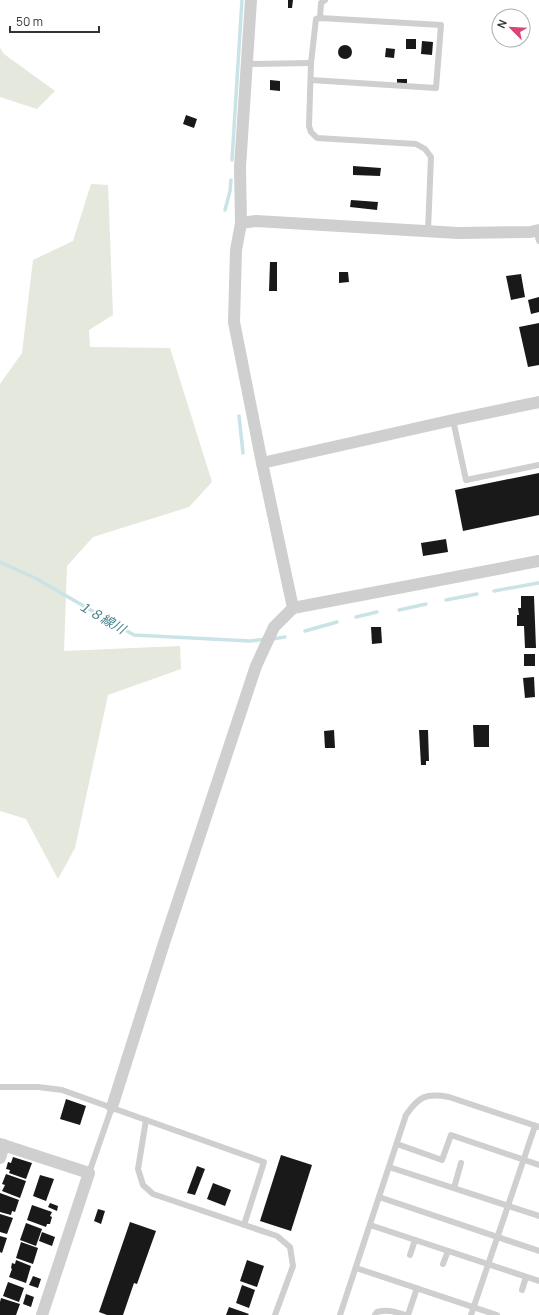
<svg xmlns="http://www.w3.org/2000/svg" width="539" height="1315" viewBox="0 0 539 1315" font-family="Manrope,'Noto Sans JP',sans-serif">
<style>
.green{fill:#e5e8dc}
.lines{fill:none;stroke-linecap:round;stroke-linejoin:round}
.stream{stroke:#cae3e7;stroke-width:3.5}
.building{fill:#191919}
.service{stroke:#cfcfcf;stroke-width:6}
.minor{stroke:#cfcfcf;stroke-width:12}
.labels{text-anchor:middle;stroke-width:4;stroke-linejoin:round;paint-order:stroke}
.water-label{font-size:13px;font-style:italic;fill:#427e89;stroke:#fff}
</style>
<rect width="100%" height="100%" fill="#fff"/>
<g class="green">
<polygon points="0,48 4,54 55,91 37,109 0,97"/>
<polygon points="91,184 108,185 113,315 89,330 90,347 170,348 212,482 189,507 93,537 67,566 64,651 180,646 181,669 108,695 75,848 58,879 26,819 0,811 0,384 22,353 33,260 73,241"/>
</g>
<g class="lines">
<g class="stream">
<polyline points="232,160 242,0"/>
<polyline points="225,210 230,191 231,180"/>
<polyline points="239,416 243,453"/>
<polyline points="0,562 37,579 134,635 250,641 266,639"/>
<polyline points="494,591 538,583"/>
<polyline points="446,600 477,594"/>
<polyline points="399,610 426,604"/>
<polyline points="356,617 377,612"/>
<polyline points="305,631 337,622"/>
<polyline points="272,639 285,637"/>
</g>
</g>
<g class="building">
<polygon points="288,0 293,0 292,8 288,8"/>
<rect x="406" y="39" width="10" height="10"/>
<polygon points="422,41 433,42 432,55 421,54"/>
<circle cx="345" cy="52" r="7"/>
<polygon points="386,48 395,49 394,58 385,57"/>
<rect x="397" y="79" width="10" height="6"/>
<polygon points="270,80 280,81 280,91 270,90"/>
<polygon points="186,115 197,119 194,128 183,124"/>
<polygon points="353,166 381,168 380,176 353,175"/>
<polygon points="351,200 378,202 377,210 350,207"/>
<polygon points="270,262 277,262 277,291 269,291"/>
<polygon points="339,272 348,272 349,282 339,283"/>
<polygon points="521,274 525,297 511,300 506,276"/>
<polygon points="539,297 539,312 531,314 528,300"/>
<polygon points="539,323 539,365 528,367 519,327"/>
<polygon points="539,473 539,515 463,531 455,490"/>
<polygon points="446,539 448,552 423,556 421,543"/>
<polygon points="521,596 534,596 536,648 525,648 524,626 517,626 517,615 519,615 518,608 521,608"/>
<polygon points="371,627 381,627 382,643 372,644"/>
<rect x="524" y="654" width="11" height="12"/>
<polygon points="534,677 535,697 525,698 523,678"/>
<polygon points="473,725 489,725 489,747 474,747"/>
<polygon points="334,730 335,748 325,748 324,731"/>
<polygon points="419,730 428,730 429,761 426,761 426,765 421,765"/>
<polygon points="66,1099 86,1106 80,1125 60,1119"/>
<polygon points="281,1155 312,1165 291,1231 260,1221"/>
<polygon points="13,1157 32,1163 26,1179 9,1173 10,1170 6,1169 8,1162 11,1163"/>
<polygon points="197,1166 205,1169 195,1195 187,1193"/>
<polygon points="6,1174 26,1181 20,1198 2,1191 5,1185 2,1184"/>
<polygon points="40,1175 54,1179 46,1201 33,1196"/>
<polygon points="213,1183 231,1190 225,1206 207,1199"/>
<polygon points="0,1193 19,1200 15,1212 12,1211 11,1215 0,1212"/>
<polygon points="50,1203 58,1206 57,1211 48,1207"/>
<polygon points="32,1205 52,1212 50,1216 52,1217 50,1224 47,1224 46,1227 27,1220"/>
<polygon points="98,1209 105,1211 101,1224 94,1221"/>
<polygon points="0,1214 13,1218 7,1234 0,1232"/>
<polygon points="130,1222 156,1231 137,1284 134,1283 123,1315 107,1315 99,1312"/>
<polygon points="26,1223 42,1229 36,1246 20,1240"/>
<polygon points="42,1232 55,1237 52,1246 39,1241"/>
<polygon points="0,1236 7,1238 2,1253 0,1252"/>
<polygon points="21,1242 38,1248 33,1264 16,1258"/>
<polygon points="16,1260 31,1266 26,1283 9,1277 12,1269 11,1268 12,1263 15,1264"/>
<polygon points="247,1260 264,1266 257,1287 240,1281"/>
<polygon points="33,1276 41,1279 38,1288 29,1285"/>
<polygon points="8,1282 24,1288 19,1302 3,1296"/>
<polygon points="242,1285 255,1290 249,1308 236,1303"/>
<polygon points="26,1294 34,1297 31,1307 23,1304"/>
<polygon points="1,1298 20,1304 16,1315 0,1315 0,1302"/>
<polygon points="229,1307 249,1314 248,1315 226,1315"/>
</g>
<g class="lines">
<g class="service">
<polyline points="320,18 321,3 325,0"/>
<polyline points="247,64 311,63"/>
<polyline points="311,80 436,88 441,25 320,18 316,19 311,63 309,126 311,132 317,138 416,144 425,149 431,157 428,231"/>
<polyline points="536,231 539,241"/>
<polyline points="453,420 466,480 539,465"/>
<polyline points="0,1087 38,1087 62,1090 146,1120 138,1169 143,1185 153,1194 277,1236 290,1247 293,1266 275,1315"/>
<polyline points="146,1120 264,1162 244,1225"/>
<polyline points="397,1144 442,1160 451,1135 539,1165"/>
<polyline points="389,1167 539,1216"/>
<polyline points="89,1173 112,1107"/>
<polyline points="454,1188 461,1163"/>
<polyline points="379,1197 539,1251"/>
<polyline points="370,1225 539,1281"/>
<polyline points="410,1255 415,1240"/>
<polyline points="443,1264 448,1251"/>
<polyline points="356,1268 497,1315"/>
<polyline points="522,1290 526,1277"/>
<path d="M340,1315L406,1115C419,1096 426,1093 449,1097L539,1127"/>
<path d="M375,1315L377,1312C388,1309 395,1312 405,1315"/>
<polyline points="408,1315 417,1288"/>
<polyline points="471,1315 535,1126"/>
</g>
<g class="minor">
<polyline points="251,0 240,167 241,223 236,250 234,322 262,463 293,608"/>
<polyline points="241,223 256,221 458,233 530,232 539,230"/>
<polyline points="262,463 453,420 539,402"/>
<polyline points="112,1107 164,943 256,666 274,627 293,608 539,561"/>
<polyline points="0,1144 89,1173 42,1315"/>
<polyline points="0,1158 4,1145"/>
</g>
</g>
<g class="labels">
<g class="water-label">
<text transform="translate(102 617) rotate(30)" y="5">１８線川</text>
</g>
</g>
<g transform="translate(511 28) rotate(294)"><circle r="19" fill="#ffffff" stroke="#adadad"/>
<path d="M0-3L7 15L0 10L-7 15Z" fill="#d94572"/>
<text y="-6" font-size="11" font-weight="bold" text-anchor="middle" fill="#323232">N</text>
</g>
<path d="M10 26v6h89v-6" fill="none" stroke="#323232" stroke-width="2"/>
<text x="16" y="26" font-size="12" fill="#323232" stroke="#ffffff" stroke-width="3" paint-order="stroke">50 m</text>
</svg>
